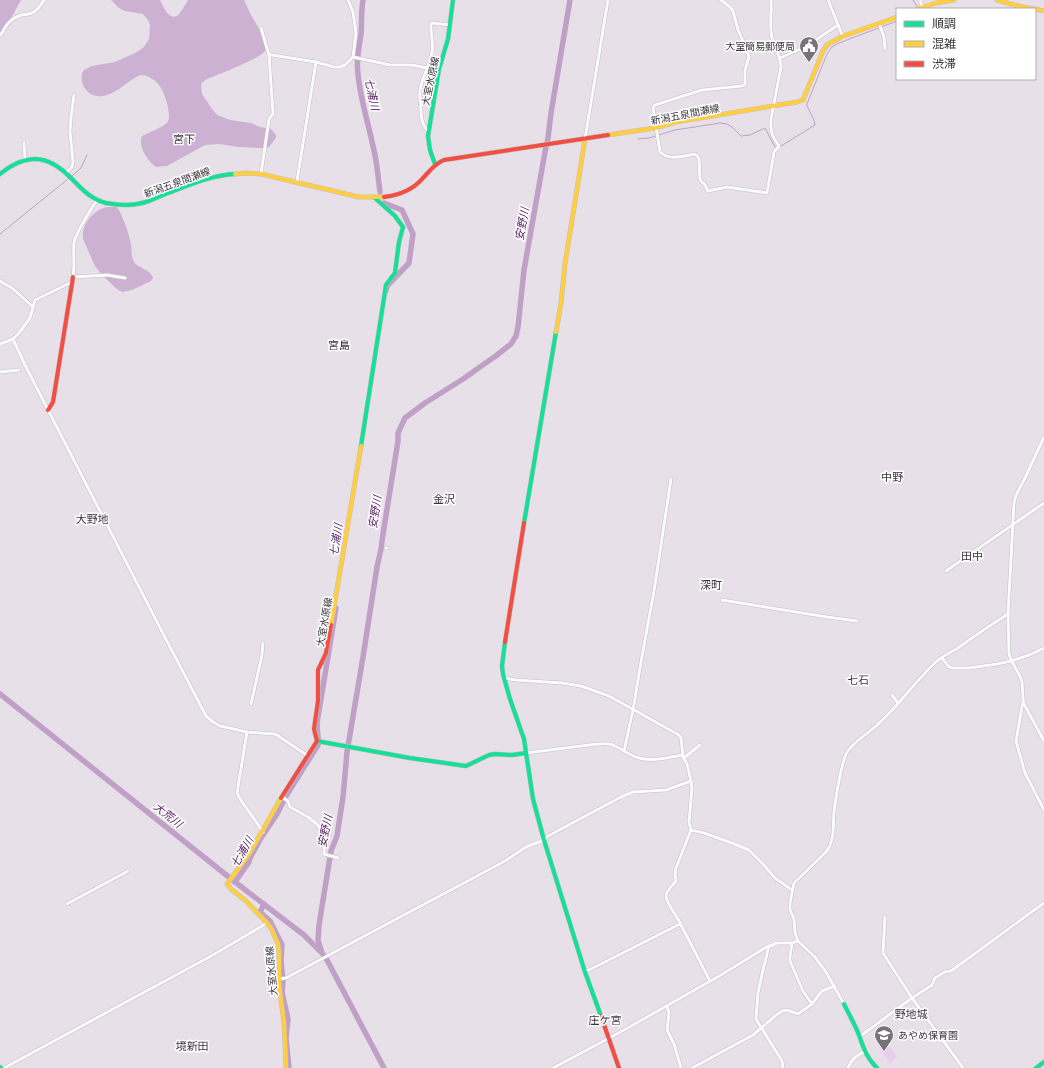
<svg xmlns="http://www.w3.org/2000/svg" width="1044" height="1068" viewBox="0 0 1044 1068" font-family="Commissioner,'Noto Sans JP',sans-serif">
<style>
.green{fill:#e8cded}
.forest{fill:#ccb1d2}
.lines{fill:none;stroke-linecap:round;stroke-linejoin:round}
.stream{stroke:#c0a0c7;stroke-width:1}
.river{stroke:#c0a0c7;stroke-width:5.5}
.street-casing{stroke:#c4bec5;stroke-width:4}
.fast-casing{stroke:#c4bec5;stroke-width:5}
.slow-casing{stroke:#c4bec5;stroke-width:5}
.jam-casing{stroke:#c4bec5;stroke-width:5}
.street{stroke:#fbfafc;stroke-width:3}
.fast{stroke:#16e098;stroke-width:4}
.slow{stroke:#ffcf43;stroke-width:4}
.jam{stroke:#f24e42;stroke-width:4}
.labels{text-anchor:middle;stroke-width:3;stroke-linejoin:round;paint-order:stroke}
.poi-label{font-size:10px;fill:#3a353b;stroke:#fff;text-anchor:end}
.street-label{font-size:10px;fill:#3a353b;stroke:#fff}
.water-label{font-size:11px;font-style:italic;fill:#582364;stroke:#fff}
.neighbourhood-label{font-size:11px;fill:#3a353b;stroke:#fff}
</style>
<rect width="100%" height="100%" fill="#e7e0e8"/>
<polygon class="green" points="884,1039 897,1057 890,1063 877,1044"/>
<g class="forest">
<polygon points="0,0 21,0 0,38"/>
<path d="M111,0H160C163,6 168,20 177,16C180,14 186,4 188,0H244L251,15L268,44C268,47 268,48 266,50C260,59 217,75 205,80L201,84L202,94L212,109L217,115L230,120L251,123L260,127L271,129L276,135V138L269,147L262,148L239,147L219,144L205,145L167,166L156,167C147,160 138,147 142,136C148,133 163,127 167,123C173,116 164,91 159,85C156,80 147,75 141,75C137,76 133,79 130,81C120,88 109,98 97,96C90,95 86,91 83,85C81,80 81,74 84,70L92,66L115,62L135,53L143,48L149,39L150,25L148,20L143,14L125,11L119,8Z"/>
<path d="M107,207H116L119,210C124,220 129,233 131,245C132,250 131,256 133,260C137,269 150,268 153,278L151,281L132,290L123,292L118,290L102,275L95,266L83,239C81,225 93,210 107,207Z"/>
</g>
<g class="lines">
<g class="stream">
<polyline points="913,0 918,8"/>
<polyline points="638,139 649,138 675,130 720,123 727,124 732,127 741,136 750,135 765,128 775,147 776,148"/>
<polyline points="781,146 815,125 814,120 807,106 807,104 827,54 832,47 839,43 897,21"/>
<polyline points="72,176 81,168 87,155"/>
<polyline points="0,234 68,179"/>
</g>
<g class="river">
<path d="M363,0C361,11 362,22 361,34C359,47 356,60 358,74C360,98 368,122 373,146C377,161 378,177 380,192"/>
<polyline points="384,203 402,210 413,234 409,263 387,286 386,291"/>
<polyline points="0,694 235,882 304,935 320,951"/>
<path d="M235,882L249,862L250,858L261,838L277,814L286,796L318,745C319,738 317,731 317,723L336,608"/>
<polyline points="264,904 260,912 270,921 282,945 281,960 283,982 282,992 288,1019 286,1038 289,1068"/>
<polyline points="384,1068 327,960 322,953 318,940 319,925 331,851 337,836 343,797 347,752 363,657 377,567 381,549 383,534 398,441 398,433 405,418 425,403 463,379 497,355 511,344 516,336 518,327 524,270 545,152 548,138 551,113 570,0"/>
</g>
<g class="street-casing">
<g id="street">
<path d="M721,0L730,7L733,11L738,30L747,50L749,57L745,70V84L742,86L702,90L655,105L653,108L660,152C669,161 684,156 695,154L699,158L700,180L705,185L708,191L727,187L767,193L774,152L779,146C772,136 770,132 771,119L781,67C781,56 774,48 772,38C769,25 772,13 771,0"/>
<polyline points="828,0 843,37"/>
<polyline points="920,0 923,9"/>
<polyline points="879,23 884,37 885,49"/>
<path d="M0,36C5,28 9,19 19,16C22,14 25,15 28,14C36,13 40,6 44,0"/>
<polyline points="269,55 272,55 316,62 334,67 340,67 345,65 353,57 356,33 353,12 348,0"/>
<polyline points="353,57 390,65 412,65 427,68"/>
<polyline points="780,58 807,46 838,25"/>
<path d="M429,131C423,128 421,118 421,112C421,104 419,98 420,90C422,77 430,65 432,52C434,42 430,33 431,24L432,23L450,25"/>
<polyline points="585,139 608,0"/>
<polyline points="24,143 25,159"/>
<polyline points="66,173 72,167 73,162 70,131 71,118 74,95"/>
<polyline points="261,174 269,119 273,114 269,55 261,28"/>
<polyline points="297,181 316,62"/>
<path d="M97,200C91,209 76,233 74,242C73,254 75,265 73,277L107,275L125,278"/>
<polyline points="0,281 12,288 32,306"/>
<polyline points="13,339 25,365 157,622 206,716 213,722 220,726 247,732 274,734 277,735 308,756"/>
<polyline points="0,344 13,339 19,333 30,318 35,300 72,282"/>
<polyline points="0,372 19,370"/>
<polyline points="1044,437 1025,478 1016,495 1014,503 1008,614 1009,654 1011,660 1020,676 1022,682 1023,698 1024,704 1044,741"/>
<polyline points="386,548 387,548"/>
<polyline points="946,571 1044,503"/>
<polyline points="722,600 827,617 857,621"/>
<polyline points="942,658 949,667 954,668 969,668 997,664 1011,661 1029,655 1044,648"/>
<path d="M504,678L516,680L562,683L581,686L609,696L679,735L681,738L683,757L687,764L691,781L692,788L689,822L691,830L676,868L675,875L676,881C673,885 666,891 666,896C667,904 675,913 679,921C689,941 700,961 710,981"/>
<polyline points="892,695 898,703"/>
<polyline points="1023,701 1016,741 1025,773 1044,810"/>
<polyline points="251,704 262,655 263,643"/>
<polyline points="247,732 237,793 242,802 255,820 263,832"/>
<polyline points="624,751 633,710 641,662 654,591 671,479"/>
<path d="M526,753L597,744C602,744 608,743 613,745C622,749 629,755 639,758C653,762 669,757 683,755"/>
<polyline points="684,758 700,745"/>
<polyline points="282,797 288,801 290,807 308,817 318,825 325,839 324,854 338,858"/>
<polyline points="691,830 704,833 732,843 749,850 763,864 775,878 792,890"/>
<polyline points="67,904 128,871"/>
<polyline points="885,917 883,953 912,998 963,1068"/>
<polyline points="792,943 790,956 790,961 803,991 812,1004"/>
<polyline points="769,946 762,974 758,993 756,1019 782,1061 783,1068"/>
<polyline points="585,972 680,924"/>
<polyline points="279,979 286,978 505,861 526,847 544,840 548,836 621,797 633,792 666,790 691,781"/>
<path d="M844,1004L826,972L815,957L798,941L795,933L794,919L790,910V903L794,883L826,852C835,841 833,824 834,811C837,793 839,772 846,754C851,743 868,734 877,725C899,706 915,681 937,661C943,656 951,652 958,648C974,636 991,625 1008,614"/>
<polyline points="667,1006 669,1013 667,1030 674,1044 681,1068"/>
<polyline points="859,1037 912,998 932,985 935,978 945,972 951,971 1044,903"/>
<polyline points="4,1068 213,955 267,923"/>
<polyline points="553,1068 626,1029 721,975 765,948 777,943 792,943 798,941"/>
<polyline points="692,1068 753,1035 775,1016 782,1011 787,1010 798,1014 812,1004 822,991 835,986"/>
<path d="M848,1068C851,1060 856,1055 864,1052"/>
</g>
</g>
<g class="fast-casing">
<g id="fast">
<polyline points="435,164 430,150 428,136 439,69 448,39 453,0"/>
<path d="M0,174C25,154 46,153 70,177C81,188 90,199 106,203C117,205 131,206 142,203C151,201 159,196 168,193C189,185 212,175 235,174"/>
<polyline points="361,446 386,285 395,273 399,242 403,227 395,216 375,198"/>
<polyline points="524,523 556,332"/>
<polyline points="505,642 502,666 503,674 510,699 524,739 533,799 544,840 585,972 601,1016"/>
<polyline points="317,741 410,758 466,766 489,755 495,754 512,755 526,753"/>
<path d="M844,1004C849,1014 855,1025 859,1035C864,1049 866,1057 877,1068"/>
<polyline points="0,1067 1,1068"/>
<polyline points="1036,1068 1044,1062"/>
</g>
</g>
<g class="slow-casing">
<g id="slow">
<polyline points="997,0 1018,6 1034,9"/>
<polyline points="918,9 936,3 954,0"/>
<polyline points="1035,9 1044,11"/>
<polyline points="608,135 655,128 676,122 797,102 803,100 823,51 827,45 841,37 897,17"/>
<polyline points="235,174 246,173 261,174 359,197 384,197"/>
<polyline points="556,332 561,303 565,264 585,139"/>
<polyline points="331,625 361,446"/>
<polyline points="281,798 249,854 227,884 231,889 246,901 267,923 272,930 278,944 279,954 279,984 284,1023 286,1068"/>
</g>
</g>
<g class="jam-casing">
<g id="jam">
<path d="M384,197C400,195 413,190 423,178C430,171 434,164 444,160L608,135"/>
<polyline points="48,410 53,402 73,277"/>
<polyline points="505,642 524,523"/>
<polyline points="281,798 317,741 314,729 318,701 318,670 326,653 331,625"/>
<polyline points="601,1016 619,1068"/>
</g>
</g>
<use href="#street" class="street"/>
<use href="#fast" class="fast"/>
<use href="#slow" class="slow"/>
<use href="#jam" class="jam"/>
</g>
<defs>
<g id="civic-pin" transform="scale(1)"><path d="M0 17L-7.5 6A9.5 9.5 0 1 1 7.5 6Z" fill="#777178" stroke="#fff"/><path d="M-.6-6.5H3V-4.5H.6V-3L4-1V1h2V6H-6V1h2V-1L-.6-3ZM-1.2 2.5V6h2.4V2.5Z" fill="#fff"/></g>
<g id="school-pin" transform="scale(1)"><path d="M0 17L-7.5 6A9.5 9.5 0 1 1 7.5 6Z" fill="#777178" stroke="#fff"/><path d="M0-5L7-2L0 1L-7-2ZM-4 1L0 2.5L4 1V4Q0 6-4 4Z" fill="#fff"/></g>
</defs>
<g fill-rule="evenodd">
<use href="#civic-pin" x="809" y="46"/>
<use href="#school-pin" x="884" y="1035"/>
</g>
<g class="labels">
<g class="poi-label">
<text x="795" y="50">大室簡易郵便局</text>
<text x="898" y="1039" text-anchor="start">あやめ保育園</text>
</g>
<g class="street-label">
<text transform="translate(430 81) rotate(-78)" y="4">大室水原線</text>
<text transform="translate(685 114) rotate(-11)" y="4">新潟五泉間瀬線</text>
<text transform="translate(177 182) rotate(-20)" y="4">新潟五泉間瀬線</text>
<text transform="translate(324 622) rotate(-80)" y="4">大室水原線</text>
<text transform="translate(271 971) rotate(-95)" y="4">大室水原線</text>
</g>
<g class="water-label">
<text transform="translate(372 94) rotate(78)" y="4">七浦川</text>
<text transform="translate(522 224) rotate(-80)" y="4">安野川</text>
<text transform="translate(375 512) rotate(-81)" y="4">安野川</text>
<text transform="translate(336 540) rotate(-81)" y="4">七浦川</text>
<text transform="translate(168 815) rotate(38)" y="4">大荒川</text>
<text transform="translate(325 831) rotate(-78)" y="4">安野川</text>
<text transform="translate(242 852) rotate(-60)" y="4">七浦川</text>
</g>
<g class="neighbourhood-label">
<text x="184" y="143">宮下</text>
<text x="339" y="349">宮島</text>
<text x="892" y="481">中野</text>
<text x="444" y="503">金沢</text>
<text x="92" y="523">大野地</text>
<text x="972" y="560">田中</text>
<text x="711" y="589">深町</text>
<text x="858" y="684">七石</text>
<text x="911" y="1018">野地城</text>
<text x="605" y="1024">庄ケ宮</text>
<text x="192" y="1050">境新田</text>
</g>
</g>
<rect x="896" y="8" width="140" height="72" fill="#ffffff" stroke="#b0aeb1"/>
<rect x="904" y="21" width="20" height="6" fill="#16e098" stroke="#b0aeb1"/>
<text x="932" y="28" font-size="12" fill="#3a353b">順調</text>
<rect x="904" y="41" width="20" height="6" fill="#ffcf43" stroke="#b0aeb1"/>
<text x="932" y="48" font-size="12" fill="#3a353b">混雑</text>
<rect x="904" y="61" width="20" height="6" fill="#f24e42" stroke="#b0aeb1"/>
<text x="932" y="68" font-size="12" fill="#3a353b">渋滞</text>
</svg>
